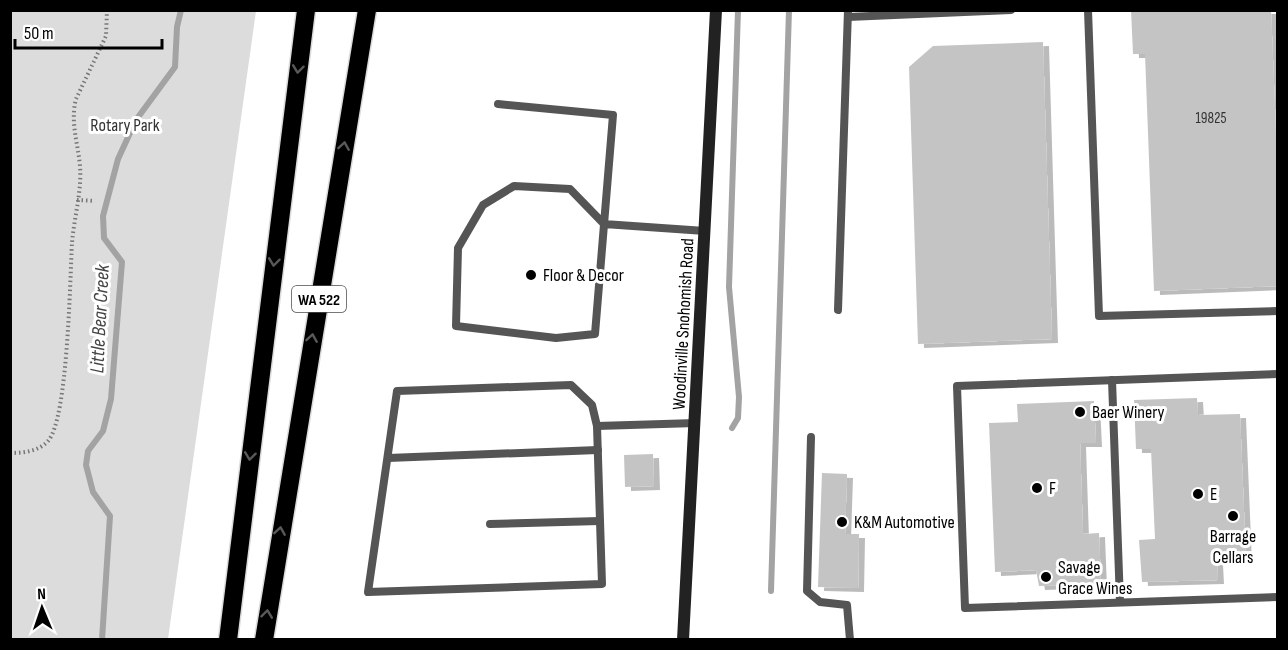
<svg xmlns="http://www.w3.org/2000/svg" width="1288" height="650" viewBox="0 0 1288 650" font-family="'Sofia Sans Condensed',sans-serif">
<style>
.green{fill:#dcdcdc}
.lines{fill:none;stroke-linecap:round;stroke-linejoin:round}
.stream{stroke:#a3a3a3;stroke-width:6}
.building{fill:#c4c4c4;filter:url(#shadow)}
.motorway-casing{stroke:#dbdbdb;stroke-width:21}
.path{stroke:#777;stroke-width:4;stroke-dasharray:1.5 3;stroke-linecap:butt}
.service{stroke:#555;stroke-width:8}
.secondary{stroke:#222;stroke-width:12}
.motorway{stroke:#000;stroke-width:18}
.oneway{stroke:#595959}
.poi-dot{fill:#000;stroke:#fff;stroke-width:2}
.labels{text-anchor:middle;stroke-width:6;stroke-linejoin:round;paint-order:stroke}
.number-label{font-size:15px;fill:#313131}
.shield{fill:#fff;stroke:#4c4c4c;stroke-width:1.5}
.shield-label{font-size:16px;font-weight:bold;fill:#000}
.park-label{font-size:18px;fill:#333;stroke:#fff}
.poi-label{font-size:18px;fill:#000;stroke:#fff;text-anchor:start}
.street-label{font-size:18px;fill:#000;stroke:#fff}
.water-label{font-size:20px;font-style:italic;fill:#444;stroke:#fff}
</style>
<defs>
<filter id="shadow"><feDropShadow dx="6" dy="4" stdDeviation="0" flood-color="#0004"/></filter>
</defs>
<rect width="100%" height="100%" fill="#fff"/>
<polygon class="green" points="10,11 256,11 168,639 11,639"/>
<g class="lines">
<g class="stream">
<polyline points="732,428 738,418 739,397 729,287 738,10"/>
<polyline points="771,591 789,10"/>
<polyline points="102,640 110,516 93,492 86,465 88,451 103,431 111,399 122,262 104,238 103,216 118,159 136,120 175,67 177,27 181,10"/>
</g>
</g>
<g class="building">
<polygon points="1131,10 1271,10 1278,183 1278,286 1154,291 1145,54 1133,54"/>
<polygon points="1043,42 1052,339 918,344 909,67 933,46"/>
<polygon points="1197,398 1198,415 1240,414 1246,560 1217,561 1218,580 1142,582 1139,540 1155,539 1151,449 1136,449 1134,400"/>
<polygon points="1094,401 1096,443 1080,443 1083,534 1099,533 1101,584 1039,586 1036,570 995,572 989,423 1018,422 1017,404"/>
<polygon points="653,454 654,486 625,487 624,455"/>
<polygon points="822,473 847,474 845,534 859,534 858,588 818,587"/>
</g>
<g class="lines">
<g class="motorway-casing">
<g id="motorway">
<polyline points="228,640 306,10"/>
<polyline points="264,640 367,10"/>
</g>
</g>
<g class="path">
<polyline points="77,200 95,201"/>
<path d="M10,453C24,453 39,451 48,441C68,419 70,278 72,243C74,218 82,191 80,166C78,143 70,122 76,99L106,36L107,10"/>
</g>
<g class="service">
<polyline points="1088,10 1099,316 1278,311"/>
<polyline points="848,17 1011,10"/>
<polyline points="498,104 613,115 595,334 556,338 456,326 458,248 483,205 514,186 570,189 604,224 705,231"/>
<polyline points="838,310 848,10"/>
<polyline points="1278,374 957,386 965,608 1278,597"/>
<polyline points="1112,380 1120,602"/>
<polygon points="571,385 592,405 597,426 602,584 368,592 397,391"/>
<polyline points="597,426 696,423"/>
<polyline points="811,437 807,591 820,602 847,605 850,640"/>
<polyline points="388,458 598,450"/>
<polyline points="490,524 600,521"/>
</g>
<polyline class="secondary" points="683,640 716,10"/>
<use href="#motorway" class="motorway"/>
</g>
<defs><path id="oneway-chevron" d="M-2-3.5L2.5 0L-2 3.5" fill="none" stroke-width="1.6" stroke-linecap="round" stroke-linejoin="round" transform="scale(1.5)"/></defs>
<g class="oneway">
<use href="#oneway-chevron" transform="translate(298 69) rotate(97)"/>
<use href="#oneway-chevron" transform="translate(344 146) rotate(-81)"/>
<use href="#oneway-chevron" transform="translate(274 262) rotate(97)"/>
<use href="#oneway-chevron" transform="translate(312 338) rotate(-81)"/>
<use href="#oneway-chevron" transform="translate(250 456) rotate(97)"/>
<use href="#oneway-chevron" transform="translate(280 531) rotate(-81)"/>
<use href="#oneway-chevron" transform="translate(267 614) rotate(-83)"/>
</g>
<g class="poi-dot">
<circle cx="531" cy="275" r="6"/>
<circle cx="1080" cy="412" r="6"/>
<circle cx="1037" cy="488" r="6"/>
<circle cx="1198" cy="494" r="6"/>
<circle cx="1233" cy="516" r="6"/>
<circle cx="842" cy="522" r="6"/>
<circle cx="1046" cy="577" r="6"/>
</g>
<g class="labels">
<g class="number-label">
<text x="1211" y="123">19825</text>
</g>
<rect class="shield" x="292" y="286" width="54" height="26" rx="4.5"/>
<g class="shield-label">
<text x="319" y="305">WA 522</text>
</g>
<g class="park-label">
<text x="125" y="131">Rotary Park</text>
</g>
<g class="poi-label">
<text x="543" y="281">Floor &amp; Decor</text>
<text x="1092" y="418">Baer Winery</text>
<text x="1049" y="494">F</text>
<text x="1210" y="500">E</text>
<text x="854" y="528">K&amp;M Automotive</text>
<text x="1233" y="542" text-anchor="middle">Barrage<tspan x="1233" dy="21">Cellars</tspan></text>
<text x="1058" y="573">Savage<tspan x="1058" dy="21">Grace Wines</tspan></text>
</g>
<g class="street-label">
<text transform="translate(683 324) rotate(-87)" y="6">Woodinville Snohomish Road</text>
</g>
<g class="water-label">
<text transform="translate(99 319) rotate(-87)" y="7">Little Bear Creek</text>
</g>
</g>
<rect width="1288" height="650" fill="none" stroke="#000000" stroke-width="24"/>
<g transform="translate(42 608) rotate(358)" stroke="#ffffff" stroke-width="4.5" paint-order="stroke">
<path d="M0-4.5L10 22L0 15L-10 22Z" fill="#000000"/>
<text y="-9" font-size="16" font-weight="bold" text-anchor="middle" fill="#000000">N</text>
</g>
<path d="M15 39v9h147v-9" fill="none" stroke="#000000" stroke-width="3"/>
<text x="24" y="39" font-size="18" fill="#000000" stroke="#ffffff" stroke-width="4.5" paint-order="stroke">50 m</text>
</svg>
